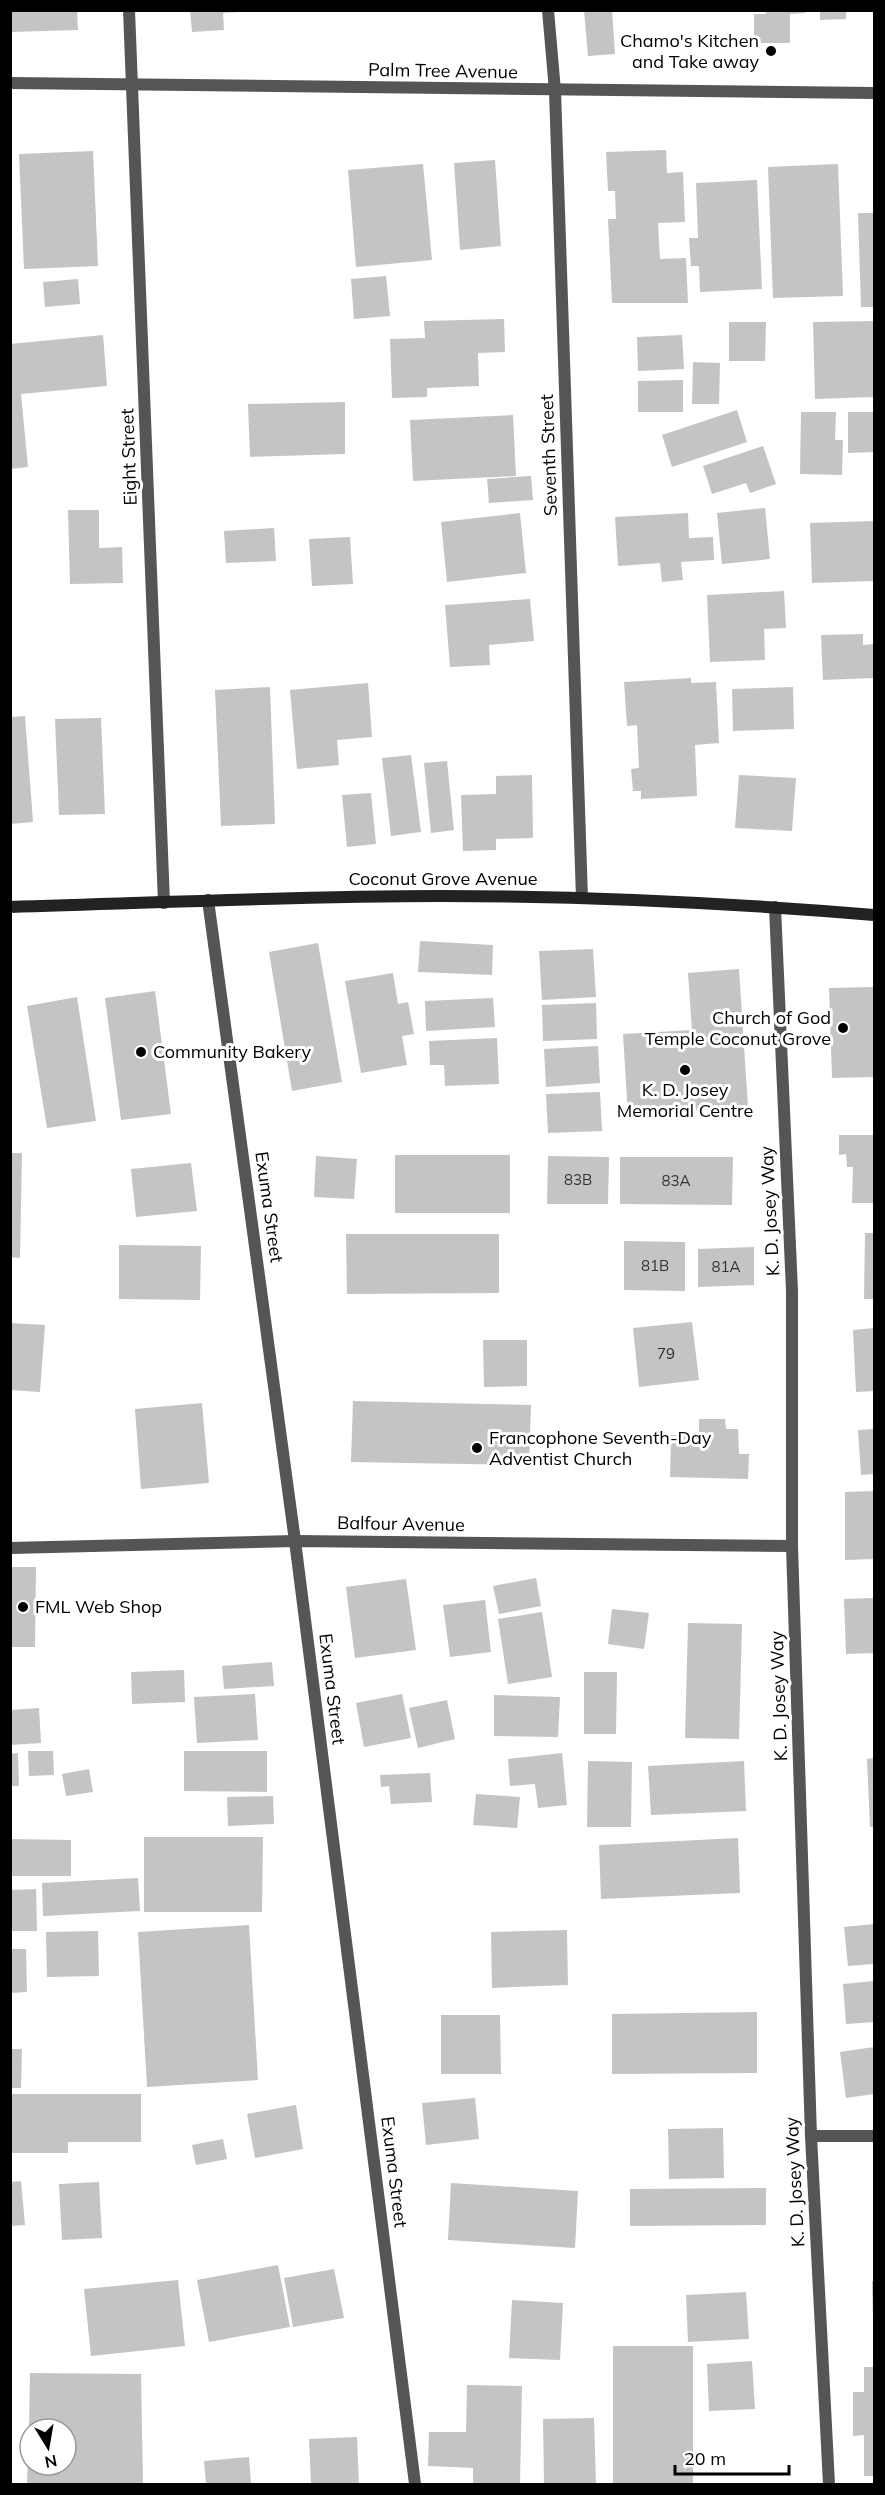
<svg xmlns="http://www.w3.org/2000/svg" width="885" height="2495" viewBox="0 0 885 2495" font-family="Mulish,sans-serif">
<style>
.building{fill:#c4c4c4}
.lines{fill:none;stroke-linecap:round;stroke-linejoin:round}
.street{stroke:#555;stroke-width:12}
.secondary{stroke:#222;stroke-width:12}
.poi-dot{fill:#000;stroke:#fff;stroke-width:2}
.labels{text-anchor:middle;stroke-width:6;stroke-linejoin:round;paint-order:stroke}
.number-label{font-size:15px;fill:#313131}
.poi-label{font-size:18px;fill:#000;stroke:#fff;text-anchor:start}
.street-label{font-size:18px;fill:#000;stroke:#fff}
</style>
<rect width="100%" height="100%" fill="#fff"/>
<g class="building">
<polygon points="10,10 77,10 78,30 10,32"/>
<polygon points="190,10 237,10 237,12 223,13 224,30 192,32"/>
<polygon points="584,10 612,10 615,54 588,56"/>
<polygon points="766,10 806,10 806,13 790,14 790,43 754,43 754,14 766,14"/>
<polygon points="820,10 846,10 846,19 820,20"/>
<polygon points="666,150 667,173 683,172 685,222 658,223 660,259 686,258 688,303 612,303 608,219 616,219 615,191 608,191 606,152"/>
<polygon points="93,151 98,266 24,269 19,154"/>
<polygon points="495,160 501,246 460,250 454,163"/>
<polygon points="423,164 432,260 356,267 348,170"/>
<polygon points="838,164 843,296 773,298 768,167"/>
<polygon points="757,180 762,289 700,292 699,266 691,266 689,238 698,238 696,183"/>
<polygon points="858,213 874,213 874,307 861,307"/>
<polygon points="386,276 390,316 354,319 351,279"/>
<polygon points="78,279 80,304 45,307 43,282"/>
<polygon points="504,319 505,352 478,353 479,386 427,388 427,397 392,398 390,339 425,338 424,321"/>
<polygon points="874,321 874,397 815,399 813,322"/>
<polygon points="729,322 766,322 765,361 729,361"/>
<polygon points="103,335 107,386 21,394 28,467 10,469 10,344"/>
<polygon points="682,335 684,369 638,371 637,337"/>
<polygon points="693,362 720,363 719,404 692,404"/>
<polygon points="683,380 683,412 638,412 638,381"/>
<polygon points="345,402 345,454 250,457 248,404"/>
<polygon points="737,410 747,442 672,467 662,435"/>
<polygon points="801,412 836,412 835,440 843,440 842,475 800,474"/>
<polygon points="848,412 874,412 874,452 848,453"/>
<polygon points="513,415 516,476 413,481 410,420"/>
<polygon points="763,446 776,484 750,493 746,483 712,494 703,466"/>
<polygon points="531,476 533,500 489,503 487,479"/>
<polygon points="765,508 770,559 722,564 717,513"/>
<polygon points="68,510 99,510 99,548 122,547 123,583 70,584"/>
<polygon points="520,513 526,573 447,582 441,522"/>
<polygon points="688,513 689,538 713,537 714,560 681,562 683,580 662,582 660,563 618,566 615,517"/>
<polygon points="874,521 874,581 812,583 810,523"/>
<polygon points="274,528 276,561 226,563 224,531"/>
<polygon points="350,537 353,584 312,586 309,539"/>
<polygon points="784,591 786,628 764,629 765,660 710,662 707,595"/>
<polygon points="530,599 534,641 489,645 490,665 450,667 445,605"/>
<polygon points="863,634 863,645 874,644 874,678 823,680 821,635"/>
<polygon points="691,678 691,683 716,682 719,743 695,745 697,796 641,799 641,791 633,791 631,769 639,768 637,725 627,726 624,682"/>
<polygon points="368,683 372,737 337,740 339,765 297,769 290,690"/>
<polygon points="270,687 275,824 221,826 215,690"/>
<polygon points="793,687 794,729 733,731 732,689"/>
<polygon points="25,716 33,822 10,824 10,717"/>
<polygon points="101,718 105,814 59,815 55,719"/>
<polygon points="411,755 421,832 391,836 382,758"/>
<polygon points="447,761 454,830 431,833 424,763"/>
<polygon points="532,775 533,838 496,839 496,850 463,851 461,795 496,794 496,776"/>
<polygon points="739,775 796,778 792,831 735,828"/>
<polygon points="371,793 376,844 347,847 342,795"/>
<polygon points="420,941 493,945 492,975 418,972"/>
<polygon points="318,943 342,1082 292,1091 269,952"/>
<polygon points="593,949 596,997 542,1000 539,951"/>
<polygon points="739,969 748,1107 628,1115 623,1034 692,1030 688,973"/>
<polygon points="393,973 398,1004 408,1002 414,1034 402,1036 407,1065 361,1073 345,981"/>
<polygon points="874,987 874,1077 832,1078 829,988"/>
<polygon points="155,991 171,1114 121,1120 105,998"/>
<polygon points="77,997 96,1121 47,1128 27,1006"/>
<polygon points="493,998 495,1027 426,1031 425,1001"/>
<polygon points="596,1003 597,1039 543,1041 542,1005"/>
<polygon points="497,1038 499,1084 445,1086 444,1065 430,1065 429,1041"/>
<polygon points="598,1046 600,1083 546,1087 544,1049"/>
<polygon points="600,1092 602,1131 548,1133 546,1094"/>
<polygon points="839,1135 874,1135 874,1203 852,1203 853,1167 847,1167 846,1154 839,1155"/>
<polygon points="10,1153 22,1153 20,1258 10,1257"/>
<rect x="395" y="1155" width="115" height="58"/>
<polygon points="316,1156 357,1159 354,1199 314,1197"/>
<polygon points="548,1156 609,1157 608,1204 547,1204"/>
<polygon points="620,1157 733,1157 732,1205 620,1204"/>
<polygon points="191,1163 197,1211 136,1217 131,1169"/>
<polygon points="865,1233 874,1233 874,1299 864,1299"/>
<polygon points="346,1234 499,1234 499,1293 347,1294"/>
<polygon points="624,1241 685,1242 685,1291 624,1290"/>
<polygon points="119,1245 201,1246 200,1300 119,1299"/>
<polygon points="754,1247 754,1285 698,1287 698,1249"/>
<polygon points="692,1322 699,1380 639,1387 633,1328"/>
<polygon points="10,1323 45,1325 40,1392 10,1390"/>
<polygon points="874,1328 874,1391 856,1392 853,1330"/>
<polygon points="483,1340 527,1340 527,1386 484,1387"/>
<polygon points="353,1401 531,1405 529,1465 351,1462"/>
<polygon points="202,1403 209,1483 141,1489 135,1409"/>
<polygon points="699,1419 725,1419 726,1429 738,1429 739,1454 749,1454 748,1479 670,1477 671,1435 699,1436"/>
<polygon points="874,1429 874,1474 861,1475 858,1430"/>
<polygon points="874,1491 874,1559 845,1560 845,1492"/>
<polygon points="10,1567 36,1567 35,1647 10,1647"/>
<polygon points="536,1578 541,1606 499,1614 493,1586"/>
<polygon points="406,1579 416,1650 355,1658 346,1587"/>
<polygon points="874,1598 874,1653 846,1654 844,1599"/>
<polygon points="485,1600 491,1652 450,1657 443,1605"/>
<polygon points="612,1609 649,1613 644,1649 608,1644"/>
<polygon points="542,1612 552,1677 508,1684 498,1619"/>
<polygon points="688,1623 742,1624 739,1739 685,1738"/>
<polygon points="272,1662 274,1686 224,1689 222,1666"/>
<polygon points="184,1670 185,1702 132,1704 131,1672"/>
<polygon points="584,1672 617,1672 616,1734 584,1734"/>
<polygon points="255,1694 258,1740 197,1743 194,1697"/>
<polygon points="402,1694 411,1738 364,1747 356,1703"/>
<polygon points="494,1695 560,1697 558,1737 494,1736"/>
<polygon points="447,1700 455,1739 418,1748 409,1708"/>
<polygon points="39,1708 41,1743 10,1745 10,1710"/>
<polygon points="28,1751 53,1751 54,1775 29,1776"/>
<polygon points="184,1751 267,1751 267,1792 184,1791"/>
<polygon points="18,1753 19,1786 10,1786 10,1754"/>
<polygon points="562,1753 567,1805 538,1808 535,1784 510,1786 508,1759"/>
<polygon points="874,1758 874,1827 870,1827 867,1759"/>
<polygon points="588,1761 632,1762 631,1827 587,1827"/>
<polygon points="744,1761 746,1811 651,1815 648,1766"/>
<polygon points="89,1769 93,1792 66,1796 62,1774"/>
<polygon points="430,1773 432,1802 391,1804 389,1786 381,1787 380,1775"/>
<polygon points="476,1794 520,1797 517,1828 473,1825"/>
<polygon points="273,1796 274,1824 228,1826 227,1797"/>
<polygon points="144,1837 263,1837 262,1912 144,1912"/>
<polygon points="738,1838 740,1893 601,1899 599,1845"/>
<polygon points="10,1839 71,1840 71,1876 10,1876"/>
<polygon points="138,1878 140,1911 43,1916 42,1883"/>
<polygon points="36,1889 37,1931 10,1931 10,1890"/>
<polygon points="874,1924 874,1964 848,1966 844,1927"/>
<polygon points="249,1925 258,2080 147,2087 138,1932"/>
<polygon points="567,1930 568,1985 492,1988 491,1932"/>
<polygon points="98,1931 99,1976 47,1977 46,1932"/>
<polygon points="10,1949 26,1949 27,1992 10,1993"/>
<polygon points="874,1981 874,2022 846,2024 843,1984"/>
<polygon points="757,2012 757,2073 612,2074 612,2014"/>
<polygon points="441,2015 500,2015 501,2074 441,2074"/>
<polygon points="874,2047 874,2094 846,2098 840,2052"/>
<polygon points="10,2049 22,2049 21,2088 10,2088"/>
<polygon points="10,2094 141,2094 141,2142 68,2142 68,2153 10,2153"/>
<polygon points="475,2098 479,2139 426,2145 422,2103"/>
<polygon points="296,2105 303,2149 255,2158 247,2114"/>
<polygon points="723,2128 724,2178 669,2179 668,2129"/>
<polygon points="223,2139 227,2159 196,2165 192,2145"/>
<polygon points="21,2181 25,2225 10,2226 10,2182"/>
<polygon points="99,2182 102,2238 62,2240 59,2184"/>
<polygon points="451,2183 578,2191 575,2248 448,2240"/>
<polygon points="766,2188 766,2225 630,2226 630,2189"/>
<polygon points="278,2265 290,2327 209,2342 197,2280"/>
<polygon points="334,2269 344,2318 293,2327 284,2278"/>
<polygon points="178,2280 185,2346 91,2356 84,2289"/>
<polygon points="872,2281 874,2281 874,2320 873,2320"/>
<polygon points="746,2292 749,2339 688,2342 686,2295"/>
<polygon points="512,2300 563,2303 560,2360 509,2358"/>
<rect x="613" y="2346" width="80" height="138"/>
<polygon points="752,2361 755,2409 709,2411 707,2364"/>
<polygon points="864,2367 874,2367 874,2476 864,2476 864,2435 853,2436 853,2392 864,2392"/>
<polygon points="30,2373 141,2374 143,2484 27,2484 28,2454 30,2454 30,2465 66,2465 66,2429 29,2429"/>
<polygon points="467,2385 522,2386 520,2484 473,2484 473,2468 428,2466 429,2432 466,2432"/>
<polygon points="594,2418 596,2484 544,2484 543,2419"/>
<polygon points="357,2437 359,2484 311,2484 309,2439"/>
<polygon points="249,2457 251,2484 206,2484 204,2461"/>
</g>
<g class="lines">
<g class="street">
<polyline points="129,10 164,903"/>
<polyline points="548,10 555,91 582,898"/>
<polyline points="10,83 874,93"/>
<polyline points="208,900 295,1541 415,2484"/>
<polyline points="775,907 792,1291 792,1546 811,2136 829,2484"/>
<polyline points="10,1548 295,1541 792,1546"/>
<polyline points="811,2136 874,2136"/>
</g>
<path class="secondary" d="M10,907C154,903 297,896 440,896C585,896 730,903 874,915"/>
</g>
<g class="poi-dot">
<circle cx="771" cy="51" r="6"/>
<circle cx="843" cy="1028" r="6"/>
<circle cx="141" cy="1052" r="6"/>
<circle cx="685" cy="1070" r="6"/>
<circle cx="477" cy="1448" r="6"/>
<circle cx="23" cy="1607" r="6"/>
</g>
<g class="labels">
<g class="number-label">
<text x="578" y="1185">83B</text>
<text x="676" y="1186">83A</text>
<text x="655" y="1271">81B</text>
<text x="726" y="1272">81A</text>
<text x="666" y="1359">79</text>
</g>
<g class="poi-label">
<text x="759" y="47" text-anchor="end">Chamo's Kitchen<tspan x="759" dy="21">and Take away</tspan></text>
<text x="831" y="1024" text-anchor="end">Church of God<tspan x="831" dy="21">Temple Coconut Grove</tspan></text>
<text x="153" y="1058">Community Bakery</text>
<text x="685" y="1096" text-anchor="middle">K. D. Josey<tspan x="685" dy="21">Memorial Centre</tspan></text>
<text x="489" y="1444">Francophone Seventh-Day<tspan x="489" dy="21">Adventist Church</tspan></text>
<text x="35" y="1613">FML Web Shop</text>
</g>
<g class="street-label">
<text transform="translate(443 71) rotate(1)" y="6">Palm Tree Avenue</text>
<text transform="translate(549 455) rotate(-92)" y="6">Seventh Street</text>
<text transform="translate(129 457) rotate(-92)" y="6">Eight Street</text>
<text x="443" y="885">Coconut Grove Avenue</text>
<text transform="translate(269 1207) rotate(82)" y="6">Exuma Street</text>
<text transform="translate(770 1211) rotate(-93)" y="6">K. D. Josey Way</text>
<text transform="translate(401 1524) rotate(1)" y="6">Balfour Avenue</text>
<text transform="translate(332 1689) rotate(83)" y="6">Exuma Street</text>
<text transform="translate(779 1696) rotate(-92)" y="6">K. D. Josey Way</text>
<text transform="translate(394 2172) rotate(83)" y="6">Exuma Street</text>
<text transform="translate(795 2182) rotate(-93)" y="6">K. D. Josey Way</text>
</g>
</g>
<rect width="885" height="2495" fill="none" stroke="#000000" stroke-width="24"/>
<g transform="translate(48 2447) rotate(169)"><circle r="28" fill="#ffffff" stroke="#999999" stroke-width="1.5"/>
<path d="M0-4.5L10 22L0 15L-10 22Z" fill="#000000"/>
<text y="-9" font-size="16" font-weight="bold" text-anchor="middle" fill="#000000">N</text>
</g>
<path d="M675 2465v9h114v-9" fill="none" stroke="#000000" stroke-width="3"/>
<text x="684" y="2465" font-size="18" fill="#000000" stroke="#ffffff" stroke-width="4.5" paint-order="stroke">20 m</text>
</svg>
